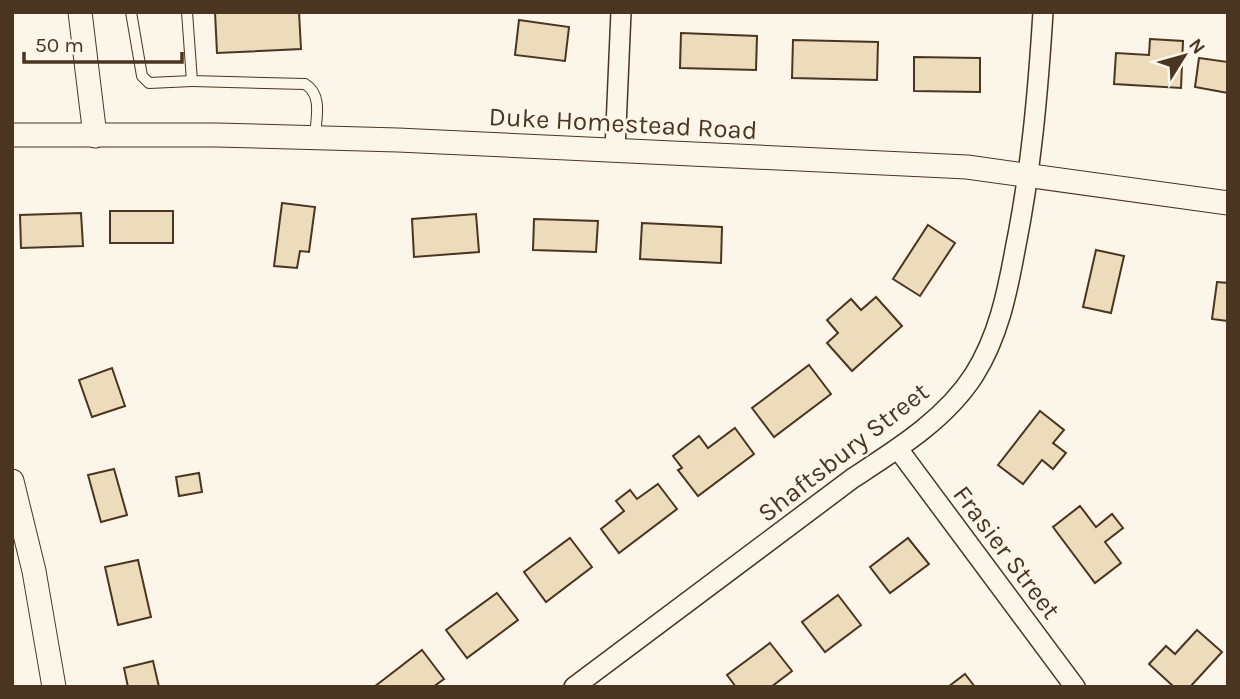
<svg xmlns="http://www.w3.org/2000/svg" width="1240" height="699" viewBox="0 0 1240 699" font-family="Karla,sans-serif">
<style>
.building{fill:#ecdcbc;stroke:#4a3520;stroke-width:2}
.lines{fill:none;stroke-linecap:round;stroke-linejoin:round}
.service-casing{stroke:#4a3520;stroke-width:12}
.minor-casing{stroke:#4a3520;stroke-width:22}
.tertiary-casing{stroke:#4a3520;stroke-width:25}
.service{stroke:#fbf6e9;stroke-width:10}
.minor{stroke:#fbf6e9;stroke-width:19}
.tertiary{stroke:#fbf6e9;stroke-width:23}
.labels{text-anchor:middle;stroke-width:5;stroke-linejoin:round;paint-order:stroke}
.street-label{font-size:26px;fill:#4a3520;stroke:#fbf6e9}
</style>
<rect width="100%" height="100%" fill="#fbf6e9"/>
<g class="building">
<polygon points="215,12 299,12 301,49 217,53"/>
<polygon points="519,20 569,27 565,61 515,55"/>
<polygon points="681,33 757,36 756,70 680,68"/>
<polygon points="1150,39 1183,41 1181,88 1114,84 1116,53 1149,55"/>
<polygon points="793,40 878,42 877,80 792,78"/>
<polygon points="914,57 980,58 980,92 914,91"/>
<polygon points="1199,58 1228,62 1228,93 1195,87"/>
<polygon points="282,203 315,207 309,252 300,251 297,268 274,266"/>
<rect x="110" y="211" width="63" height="32"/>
<polygon points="81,213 83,246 21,248 20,215"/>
<polygon points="476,214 479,252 414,257 412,219"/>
<polygon points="534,219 598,221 596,252 533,250"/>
<polygon points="642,223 722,227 721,263 640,259"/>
<polygon points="928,225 955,243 920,296 893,279"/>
<polygon points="1096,250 1124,256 1111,313 1083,307"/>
<polygon points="1217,282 1228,283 1228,321 1212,319"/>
<polygon points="876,297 902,326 852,371 827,343 838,333 827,320 851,299 861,310"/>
<polygon points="809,365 831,394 774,437 752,408"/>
<polygon points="112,368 125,406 92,417 79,380"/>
<polygon points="1040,411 1064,430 1053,443 1066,453 1053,469 1042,460 1023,484 998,465"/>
<polygon points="735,428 754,454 698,496 678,470 682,468 673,456 699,436 708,448"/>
<polygon points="114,469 127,515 101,522 88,475"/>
<polygon points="199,473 202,492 179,496 176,477"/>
<polygon points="658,484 677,509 619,553 601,529 624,511 616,501 630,490 637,499"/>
<polygon points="1080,506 1096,527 1112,514 1123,528 1105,542 1121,563 1095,583 1053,527"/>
<polygon points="570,538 592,567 546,602 524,572"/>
<polygon points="908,538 929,564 890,593 870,567"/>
<polygon points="138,560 151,617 118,625 105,567"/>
<polygon points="497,593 518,620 467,658 446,630"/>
<polygon points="838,595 861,625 825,652 802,622"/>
<polygon points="1197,630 1222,652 1190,687 1174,687 1149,664 1166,646 1175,654"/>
<polygon points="770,643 792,671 771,687 736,687 727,675"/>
<polygon points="422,650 444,679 433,687 374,687"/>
<polygon points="153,661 159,687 128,687 124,668"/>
<polygon points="965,674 975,687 948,687"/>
</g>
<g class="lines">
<g class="service-casing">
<g id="service">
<polyline points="131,12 142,76 149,83 192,81"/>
<path d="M187,12L192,81L305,84C323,95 316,118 315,137"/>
</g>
</g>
<g class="minor-casing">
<g id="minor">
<polyline points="615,150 621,12"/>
<polyline points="898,449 1075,687"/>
<path d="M574,687L853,478C896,450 945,420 974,375C998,337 1007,294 1015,250C1031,171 1038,93 1043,12"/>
</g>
</g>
<g class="tertiary-casing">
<g id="tertiary">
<polyline points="80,12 95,136"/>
<polyline points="12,135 216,135 398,140 967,167 1228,203"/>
<polyline points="12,481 34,571 54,687"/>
</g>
</g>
<use href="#service" class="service"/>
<use href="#minor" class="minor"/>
<use href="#tertiary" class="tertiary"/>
</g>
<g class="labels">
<g class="street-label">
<text transform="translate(623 123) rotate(3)" y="9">Duke Homestead Road</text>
<text transform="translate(843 452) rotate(-38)" y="9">Shaftsbury Street</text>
<text transform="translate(1007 552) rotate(53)" y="9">Frasier Street</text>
</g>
</g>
<rect width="1240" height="699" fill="none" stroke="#4a3520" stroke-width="28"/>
<g transform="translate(1184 56) rotate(53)" stroke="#fbf6e9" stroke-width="5" paint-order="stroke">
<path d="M0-5L12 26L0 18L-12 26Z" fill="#4a3520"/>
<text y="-10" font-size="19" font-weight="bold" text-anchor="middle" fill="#4a3520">N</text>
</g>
<path d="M24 52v10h158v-10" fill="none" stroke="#4a3520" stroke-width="3.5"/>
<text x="35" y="52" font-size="21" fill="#4a3520" stroke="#fbf6e9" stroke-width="5" paint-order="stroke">50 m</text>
</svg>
